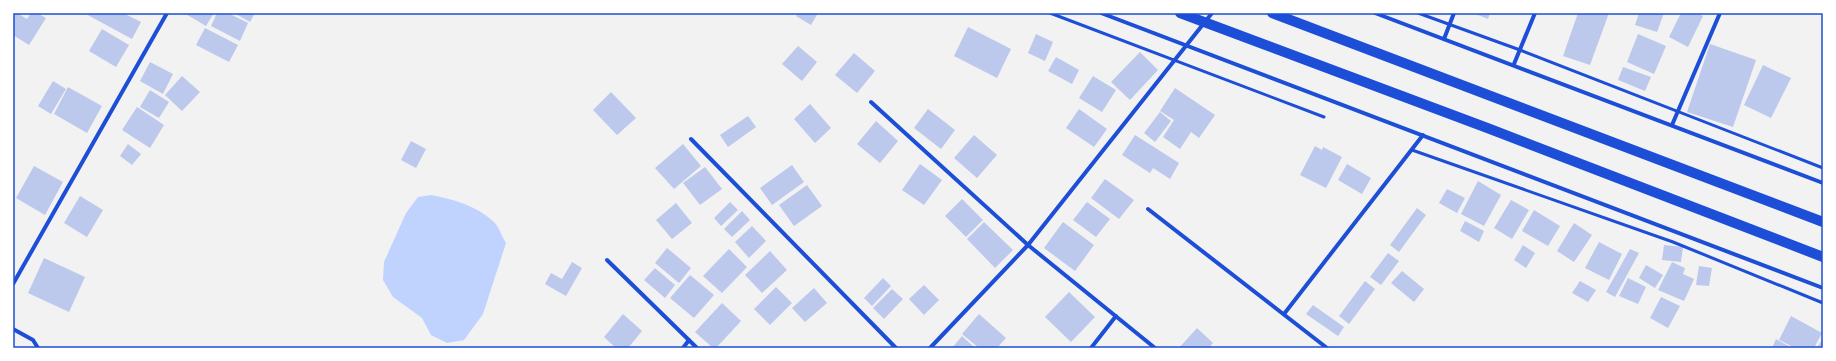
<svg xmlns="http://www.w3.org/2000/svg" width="1836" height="361" viewBox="0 0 1836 361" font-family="'Playfair Display',serif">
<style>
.water{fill:#bfd3fe}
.building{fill:#bdc9ec}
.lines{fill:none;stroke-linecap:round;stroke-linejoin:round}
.service{stroke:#1d4ed8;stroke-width:3}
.minor{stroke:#1d4ed8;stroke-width:4}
.primary{stroke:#1d4ed8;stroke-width:10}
.neatline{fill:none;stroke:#1d4ed8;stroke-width:1.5}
</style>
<rect width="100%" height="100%" fill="#f2f2f2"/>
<path class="water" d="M431,195C453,199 477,206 494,222C499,227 502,237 506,243L483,314L464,340L447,343L431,335L422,318L393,297L383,280L384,262L406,213L418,197Z"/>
<g class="building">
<polygon points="13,13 17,13 27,19 31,13 37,13 46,18 29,45 13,35"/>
<polygon points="84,13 123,13 141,22 132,39"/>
<polygon points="184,13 214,13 206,26"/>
<polygon points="217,13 228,13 248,23 240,41 211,26"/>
<polygon points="234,13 255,13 250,22"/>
<polygon points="798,13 818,13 811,25 796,16"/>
<polygon points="1473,13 1490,13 1488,19"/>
<polygon points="1578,13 1609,13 1590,65 1563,56"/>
<polygon points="1639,13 1664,13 1657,32 1635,25"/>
<polygon points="1681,13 1697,13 1703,16 1688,47 1669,37"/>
<polygon points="968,27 1011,49 997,78 954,56"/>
<polygon points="205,28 238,45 229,62 196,45"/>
<polygon points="102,29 129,45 116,67 89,51"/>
<polygon points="1036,34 1053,42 1045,61 1028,53"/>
<polygon points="1638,34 1666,46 1654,74 1627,62"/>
<polygon points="1710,44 1756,60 1733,127 1687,112"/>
<polygon points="798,46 817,62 802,81 782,64"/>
<polygon points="1140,52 1158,70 1130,100 1111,82"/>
<polygon points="854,53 875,71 857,93 835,75"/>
<polygon points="1056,57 1079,70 1072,84 1048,71"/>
<polygon points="150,62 173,74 163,94 140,81"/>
<polygon points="1763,65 1791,78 1771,118 1744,105"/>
<polygon points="1623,67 1651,77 1645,91 1618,80"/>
<polygon points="182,76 200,92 182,111 165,95"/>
<polygon points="1093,76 1116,90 1102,112 1079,98"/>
<polygon points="53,81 66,89 51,114 38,106"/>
<polygon points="68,87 102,106 87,133 54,114"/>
<polygon points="1175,88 1215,115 1199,138 1191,132 1180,149 1163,137 1174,120 1160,111"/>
<polygon points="150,90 169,102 159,118 140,107"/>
<polygon points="611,92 636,118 617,135 593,110"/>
<polygon points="810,104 831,128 815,143 794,119"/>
<polygon points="137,107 164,125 150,148 122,130"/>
<polygon points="928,109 955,130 941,149 914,128"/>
<polygon points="1079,109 1107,129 1094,147 1066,128"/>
<polygon points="1160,112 1171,121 1155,142 1144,133"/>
<polygon points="748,116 756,127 728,147 720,135"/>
<polygon points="876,121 898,141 880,163 857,144"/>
<polygon points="974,135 997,155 977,178 954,158"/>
<polygon points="1135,135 1179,163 1170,179 1153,168 1150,173 1122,155"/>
<polygon points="411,141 426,149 416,168 401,160"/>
<polygon points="128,144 141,154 132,165 120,156"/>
<polygon points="683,144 701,166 674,189 655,168"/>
<polygon points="1315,146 1322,150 1323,147 1342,157 1326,188 1300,175"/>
<polygon points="920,164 942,180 924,205 902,190"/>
<polygon points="1347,164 1371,178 1362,194 1338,180"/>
<polygon points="792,165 804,182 772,205 760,188"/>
<polygon points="34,166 63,182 45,215 16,198"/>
<polygon points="705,167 722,189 700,205 683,183"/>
<polygon points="1105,179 1134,200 1119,219 1091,198"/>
<polygon points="1478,181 1501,195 1484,226 1461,214"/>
<polygon points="807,185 822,206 794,226 779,205"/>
<polygon points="1447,189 1465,198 1457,213 1439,203"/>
<polygon points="80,196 103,210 87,237 64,223"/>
<polygon points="962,199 983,220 966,237 945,216"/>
<polygon points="1511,200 1529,210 1512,239 1494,228"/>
<polygon points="730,202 738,210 721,226 714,218"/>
<polygon points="1087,202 1110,219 1096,237 1073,220"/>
<polygon points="676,203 692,223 672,239 656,220"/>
<polygon points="1417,208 1426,215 1399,252 1390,245"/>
<polygon points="1534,210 1560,226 1548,246 1522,231"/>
<polygon points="742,211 750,220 732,237 724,229"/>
<polygon points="1465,221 1484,231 1479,242 1460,231"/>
<polygon points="984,222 1013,250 995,268 967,239"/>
<polygon points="1063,222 1094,245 1075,271 1044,248"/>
<polygon points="1574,223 1592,235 1574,262 1557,251"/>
<polygon points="752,226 766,241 749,258 735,242"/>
<polygon points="1599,242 1622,254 1609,280 1585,268"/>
<polygon points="1523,245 1535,253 1526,268 1514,260"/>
<polygon points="1664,245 1683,247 1681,262 1662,260"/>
<polygon points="667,248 691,268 679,283 655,263"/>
<polygon points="729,249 747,267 722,293 703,276"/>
<polygon points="1630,249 1639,253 1615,297 1606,292"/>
<polygon points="770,251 787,270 762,293 745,275"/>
<polygon points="1388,253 1399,261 1381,285 1370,277"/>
<polygon points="44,258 85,277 69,312 28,293"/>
<polygon points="572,262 582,268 566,296 545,284 551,273 562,279"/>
<polygon points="1672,262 1685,268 1683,274 1694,279 1684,301 1658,290"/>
<polygon points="1646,265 1663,275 1655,288 1639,278"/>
<polygon points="1699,266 1712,268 1709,286 1696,285"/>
<polygon points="655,268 675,285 665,298 644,280"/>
<polygon points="1402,271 1424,289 1414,302 1391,283"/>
<polygon points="690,275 714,295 694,318 670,298"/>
<polygon points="883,278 891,286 872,306 864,298"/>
<polygon points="1628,278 1646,287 1638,304 1619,296"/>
<polygon points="1365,281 1375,289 1349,324 1339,316"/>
<polygon points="1580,281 1596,290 1588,302 1572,293"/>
<polygon points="924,285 939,300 924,315 909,299"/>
<polygon points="776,287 792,303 770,325 754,309"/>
<polygon points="814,288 827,303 805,322 792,308"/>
<polygon points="892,289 903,299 884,319 873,308"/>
<polygon points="1069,292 1095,317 1071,342 1045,317"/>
<polygon points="1661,297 1680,306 1668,328 1650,318"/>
<polygon points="722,303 741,321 716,348 713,348 695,332"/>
<polygon points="1313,305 1344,327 1338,336 1306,314"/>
<polygon points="623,314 642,331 628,348 616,348 604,337"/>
<polygon points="979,314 1006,338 997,348 979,348 962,334"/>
<polygon points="1791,316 1822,333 1814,348 1795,348 1779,340"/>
<polygon points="1197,328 1213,343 1209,348 1179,348"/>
<polygon points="962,336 975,348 952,348"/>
<polygon points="1823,338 1823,348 1817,348"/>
<polygon points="1776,339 1792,348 1772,348"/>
</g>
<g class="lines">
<g class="service">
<polyline points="1050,13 1324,117"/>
<polyline points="1418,13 1520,50 1823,168"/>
<polyline points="1412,150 1673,242 1823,303"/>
</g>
<g class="minor">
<polyline points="1101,13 1823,288"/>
<polyline points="1375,13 1823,183"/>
<polyline points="1444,39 1454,13"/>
<polyline points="1514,64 1535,13"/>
<polyline points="871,102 1028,245 1155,348"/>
<polyline points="1672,125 1720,13"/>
<polyline points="691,139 896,348"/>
<polyline points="1148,209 1327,348"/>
<polyline points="607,260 697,348"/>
<polyline points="13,284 167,13"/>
<polyline points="1284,314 1423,135"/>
<polyline points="13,329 33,340 38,348"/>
<polyline points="683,348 689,340"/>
<polyline points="930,348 1028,245 1212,13"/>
<polyline points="1091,348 1116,316"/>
</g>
<g class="primary">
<polyline points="1180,13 1490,129 1823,257"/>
<polyline points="1272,13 1823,222"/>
</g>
</g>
<rect width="1836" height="361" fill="none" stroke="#ffffff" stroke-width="28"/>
<rect x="14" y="14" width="1808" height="333" class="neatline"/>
</svg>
